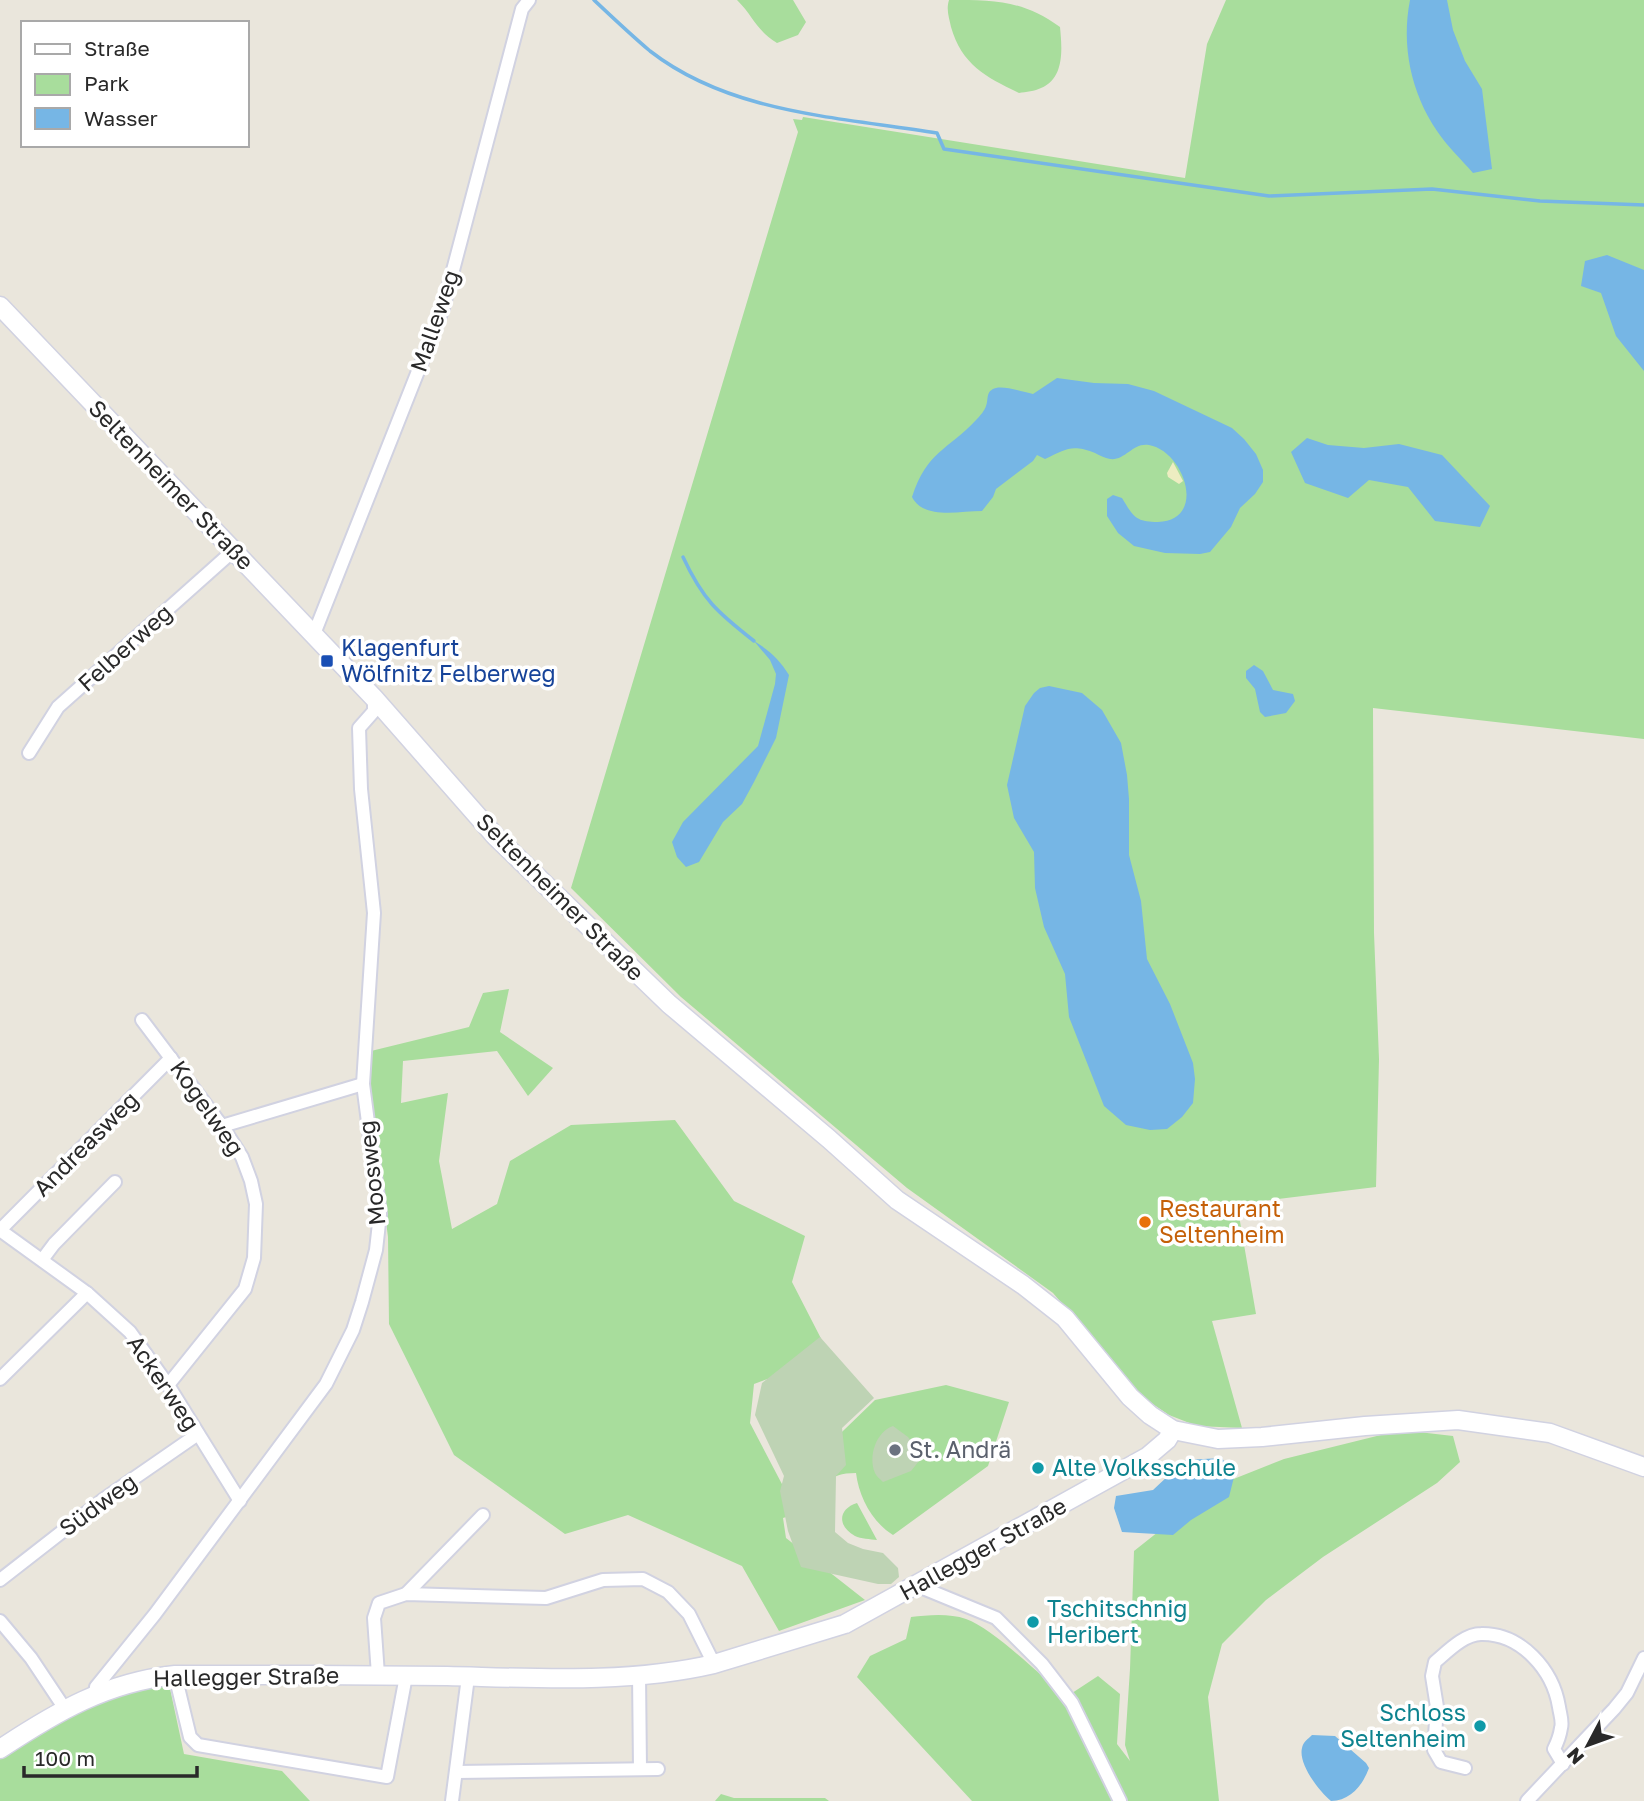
<svg xmlns="http://www.w3.org/2000/svg" width="1644" height="1801" viewBox="0 0 1644 1801" font-family="'Golos Text',sans-serif">
<style>
.green{fill:#a8dd9c}
.sand{fill:#ededc1}
.cemetery{fill:#bed3b4}
.water{fill:#76b6e5}
.lines{fill:none;stroke-linecap:round;stroke-linejoin:round}
.stream{stroke:#76b6e5;stroke-width:3.5}
.street-casing{stroke:#d1d2e1;stroke-width:16}
.secondary-casing{stroke:#d1d2e1;stroke-width:21}
.street{stroke:#fff;stroke-width:12}
.secondary{stroke:#fff;stroke-width:18}
.transit-dot{fill:#1a4fb4;stroke:#fff;stroke-width:2.5}
.food-dot{fill:#e8710a;stroke:#fff;stroke-width:2.5}
.worship-dot{fill:#6b7280;stroke:#fff;stroke-width:2.5}
.culture-dot{fill:#0f9aa8;stroke:#fff;stroke-width:2.5}
.labels{text-anchor:middle;stroke-width:7;stroke-linejoin:round;paint-order:stroke}
.street-label{font-size:23px;fill:#292929;stroke:#fff}
.transit-label{font-size:23px;fill:#164399;stroke:#fff;text-anchor:start}
.food-label{font-size:23px;fill:#c56008;stroke:#fff;text-anchor:start}
.worship-label{font-size:23px;fill:#5b616d;stroke:#fff;text-anchor:start}
.culture-label{font-size:23px;fill:#0d838f;stroke:#fff;text-anchor:start}
</style>
<rect width="100%" height="100%" fill="#eae6dc"/>
<g class="green">
<path d="M737,0H793L806,22L798,35L777,43C755,29 754,17 737,0Z"/>
<path d="M949,0C995,0 1022,0 1060,27C1062,48 1065,78 1041,88C1035,91 1026,92 1019,93C986,77 962,65 951,27C949,17 946,10 949,0Z"/>
<polygon points="1226,0 1644,0 1644,739 1373,708 1374,933 1379,1059 1376,1187 1237,1204 1256,1314 1212,1321 1242,1428 1197,1426 1169,1415 1141,1396 1053,1293 907,1188 681,997 571,888 798,132 793,119 802,120 803,117 1185,178 1207,44"/>
<path d="M509,989L500,1032L553,1068L528,1096L497,1051L403,1061L401,1103L448,1093L439,1161L452,1229L497,1204L510,1161L571,1125L675,1120L734,1201L805,1236L792,1282L830,1356L754,1384L750,1423L784,1488L875,1400L946,1385L1009,1402L988,1466L893,1535C872,1522 859,1497 856,1473C826,1473 827,1485 814,1508L783,1518L786,1538L865,1600L779,1631L742,1566L628,1515L565,1534L454,1455L389,1324L388,1237L371,1107V1051L469,1027L483,993Z"/>
<path d="M1401,1430L1453,1436L1460,1462L1437,1483L1323,1557L1266,1600L1222,1644L1208,1697L1219,1801H972L857,1677L870,1656L906,1639L911,1617C928,1615 949,1613 966,1619C994,1629 1042,1677 1066,1697L1098,1676L1120,1694L1117,1744L1130,1761L1125,1745L1130,1669L1134,1551L1216,1486L1284,1459Z"/>
<path d="M857,1503L877,1540C870,1539 861,1539 855,1536C837,1526 838,1509 857,1503Z"/>
<polygon points="169,1684 184,1754 282,1771 310,1801 0,1801 0,1759 67,1716 125,1693"/>
<polygon points="721,1794 734,1798 825,1798 829,1801 715,1801"/>
</g>
<polygon class="sand" points="1173,462 1183,481 1179,484 1168,477 1167,473"/>
<g class="cemetery">
<polygon points="820,1337 874,1398 842,1428 846,1465 836,1476 835,1532 848,1543 863,1549 883,1553 898,1568 899,1577 891,1584 878,1584 801,1567 788,1531 780,1491 784,1476 755,1415 762,1383"/>
<path d="M893,1426L908,1437L923,1456L911,1471L883,1482C880,1479 876,1476 875,1473C868,1456 876,1432 893,1426Z"/>
</g>
<g class="water">
<path d="M1410,0H1447L1453,30L1465,61L1482,89L1492,169L1473,173C1461,159 1447,146 1437,131C1411,93 1401,45 1410,0Z"/>
<polygon points="1607,255 1644,270 1644,371 1616,336 1601,293 1581,286 1585,261"/>
<path d="M1057,378L1094,383L1128,384L1154,391L1232,428L1244,439L1256,454L1263,470V482L1255,494L1240,508L1231,527L1210,552L1200,554L1165,553L1134,546L1118,533L1107,516V499L1113,495L1122,498C1133,516 1135,522 1158,522C1208,520 1184,451 1149,445C1133,442 1125,461 1110,459C1105,458 1099,455 1095,453C1071,444 1067,449 1045,459L1037,455L1033,461L996,489L993,497L982,511C959,511 924,520 912,497C927,451 947,451 977,419C980,416 985,410 986,406C989,399 985,391 996,388C1006,386 1023,392 1033,394Z"/>
<polygon points="1307,438 1328,445 1364,448 1399,444 1442,455 1490,506 1480,527 1435,521 1408,487 1369,480 1348,498 1305,483 1291,452"/>
<path d="M754,641C769,650 780,660 789,675L776,738L754,782L742,804L723,822L699,862L686,867L677,857L672,842L683,822L758,746L775,684L776,674L770,660Z"/>
<polygon points="1254,665 1263,671 1273,690 1293,694 1295,701 1286,713 1265,717 1260,712 1255,689 1246,678 1246,671"/>
<polygon points="1049,686 1082,693 1102,710 1121,743 1127,775 1129,799 1129,855 1141,901 1147,959 1170,1004 1193,1063 1195,1079 1193,1103 1182,1117 1167,1129 1150,1130 1126,1125 1104,1106 1069,1017 1065,974 1044,927 1035,888 1034,852 1014,818 1007,785 1025,706 1034,693 1040,688"/>
<polygon points="1222,1458 1234,1477 1229,1497 1191,1520 1173,1535 1122,1532 1114,1508 1116,1496 1153,1490 1185,1460"/>
<path d="M1312,1735L1335,1736L1366,1763L1369,1768C1363,1785 1350,1801 1331,1801C1319,1791 1298,1764 1302,1748C1303,1742 1308,1739 1312,1735Z"/>
</g>
<g class="lines">
<g class="stream">
<path d="M594,0C612,17 631,35 650,51C731,114 840,117 937,133L944,149L1269,196L1432,189L1540,201L1644,205"/>
<path d="M683,557C703,600 717,612 754,641"/>
</g>
<g class="street-casing">
<g id="street">
<polyline points="314,634 443,308 522,9 529,0"/>
<polyline points="29,753 58,707 233,551"/>
<polyline points="142,1020 222,1126 242,1157 251,1181 256,1204 254,1258 245,1289 168,1385"/>
<polyline points="222,1126 363,1084"/>
<polyline points="0,1230 87,1293 130,1332 168,1385 240,1501"/>
<polyline points="0,1230 171,1058"/>
<polyline points="42,1260 54,1244 115,1182"/>
<polyline points="0,1379 87,1293"/>
<polyline points="0,1580 104,1499 198,1434"/>
<polyline points="918,1586 996,1618 1042,1664 1072,1703 1120,1801"/>
<polyline points="406,1594 483,1515"/>
<polyline points="0,1621 31,1658 65,1709"/>
<polyline points="639,1674 640,1769"/>
<polyline points="175,1675 190,1737 198,1745 387,1777 406,1676"/>
<polyline points="378,1675 374,1618 379,1603 406,1594 546,1598 603,1580 643,1579 668,1592 689,1614 714,1664"/>
<polyline points="95,1694 96,1687 155,1614 326,1384 353,1330 362,1302 376,1250 380,1214 363,1084 374,913 361,789 359,728 374,711 374,698"/>
<path d="M1465,1768L1441,1762L1434,1750L1437,1707L1432,1676L1435,1662C1447,1652 1464,1634 1481,1634C1521,1633 1553,1670 1559,1707C1560,1714 1563,1722 1561,1728C1560,1735 1557,1743 1554,1749L1563,1764"/>
<polyline points="457,1772 658,1769"/>
<polyline points="452,1801 468,1677"/>
<polyline points="1527,1801 1614,1709 1627,1693 1644,1658"/>
</g>
</g>
<g class="secondary-casing">
<g id="secondary">
<polyline points="0,306 374,698 496,837 669,1004 829,1139 897,1200 1023,1285 1065,1318 1130,1397 1150,1415 1173,1430 1218,1439 1262,1437 1365,1426 1458,1420 1550,1433 1644,1467"/>
<path d="M0,1749C56,1712 107,1682 175,1675C266,1675 356,1675 447,1676C535,1678 628,1684 714,1664L845,1624L1147,1457L1167,1440L1173,1430"/>
</g>
</g>
<use href="#street" class="street"/>
<use href="#secondary" class="secondary"/>
</g>
<rect class="transit-dot" x="320" y="654" width="14" height="14" rx="3.5"/>
<circle class="food-dot" cx="1145" cy="1222" r="7"/>
<circle class="worship-dot" cx="895" cy="1450" r="7"/>
<g class="culture-dot">
<circle cx="1038" cy="1468" r="7"/>
<circle cx="1033" cy="1622" r="7"/>
<circle cx="1480" cy="1726" r="7"/>
</g>
<g class="labels">
<g class="street-label">
<text transform="translate(435 321) rotate(-71)" y="8">Malleweg</text>
<text transform="translate(171 485) rotate(46)" y="8">Seltenheimer Straße</text>
<text transform="translate(125 648) rotate(-42)" y="8">Felberweg</text>
<text transform="translate(560 897) rotate(45)" y="8">Seltenheimer Straße</text>
<text transform="translate(207 1108) rotate(55)" y="8">Kogelweg</text>
<text transform="translate(86 1144) rotate(-45)" y="8">Andreasweg</text>
<text transform="translate(372 1173) rotate(-96)" y="8">Moosweg</text>
<text transform="translate(163 1383) rotate(56)" y="8">Ackerweg</text>
<text transform="translate(98 1505) rotate(-36)" y="8">Südweg</text>
<text transform="translate(983 1549) rotate(-29)" y="8">Hallegger Straße</text>
<text transform="translate(246 1677) rotate(-1)" y="8">Hallegger Straße</text>
</g>
<g class="transit-label">
<text x="341" y="656">Klagenfurt<tspan x="341" dy="26">Wölfnitz Felberweg</tspan></text>
</g>
<g class="food-label">
<text x="1159" y="1217">Restaurant<tspan x="1159" dy="26">Seltenheim</tspan></text>
</g>
<g class="worship-label">
<text x="909" y="1458">St. Andrä</text>
</g>
<g class="culture-label">
<text x="1052" y="1476">Alte Volksschule</text>
<text x="1047" y="1617">Tschitschnig<tspan x="1047" dy="26">Heribert</tspan></text>
<text x="1466" y="1721" text-anchor="end">Schloss<tspan x="1466" dy="26">Seltenheim</tspan></text>
</g>
</g>
<rect x="21" y="21" width="228" height="126" fill="#ffffff" stroke="#a9a9a9" stroke-width="2"/>
<rect x="35" y="44" width="35" height="10" fill="#ffffff" stroke="#a9a9a9" stroke-width="2"/>
<text x="84" y="56" font-size="21" fill="#292929">Straße</text>
<rect x="35" y="74" width="35" height="21" fill="#a8dd9c" stroke="#a9a9a9" stroke-width="2"/>
<text x="84" y="91" font-size="21" fill="#292929">Park</text>
<rect x="35" y="108" width="35" height="21" fill="#76b6e5" stroke="#a9a9a9" stroke-width="2"/>
<text x="84" y="126" font-size="21" fill="#292929">Wasser</text>
<g transform="translate(1588 1745) rotate(229)" stroke="#ffffff" stroke-width="5" paint-order="stroke">
<path d="M0-5L12 26L0 18L-12 26Z" fill="#292929"/>
<text y="-10" font-size="19" font-weight="bold" text-anchor="middle" fill="#292929">N</text>
</g>
<path d="M24 1766v10h173v-10" fill="none" stroke="#292929" stroke-width="3.5"/>
<text x="35" y="1766" font-size="21" fill="#292929" stroke="#ffffff" stroke-width="5" paint-order="stroke">100 m</text>
</svg>
